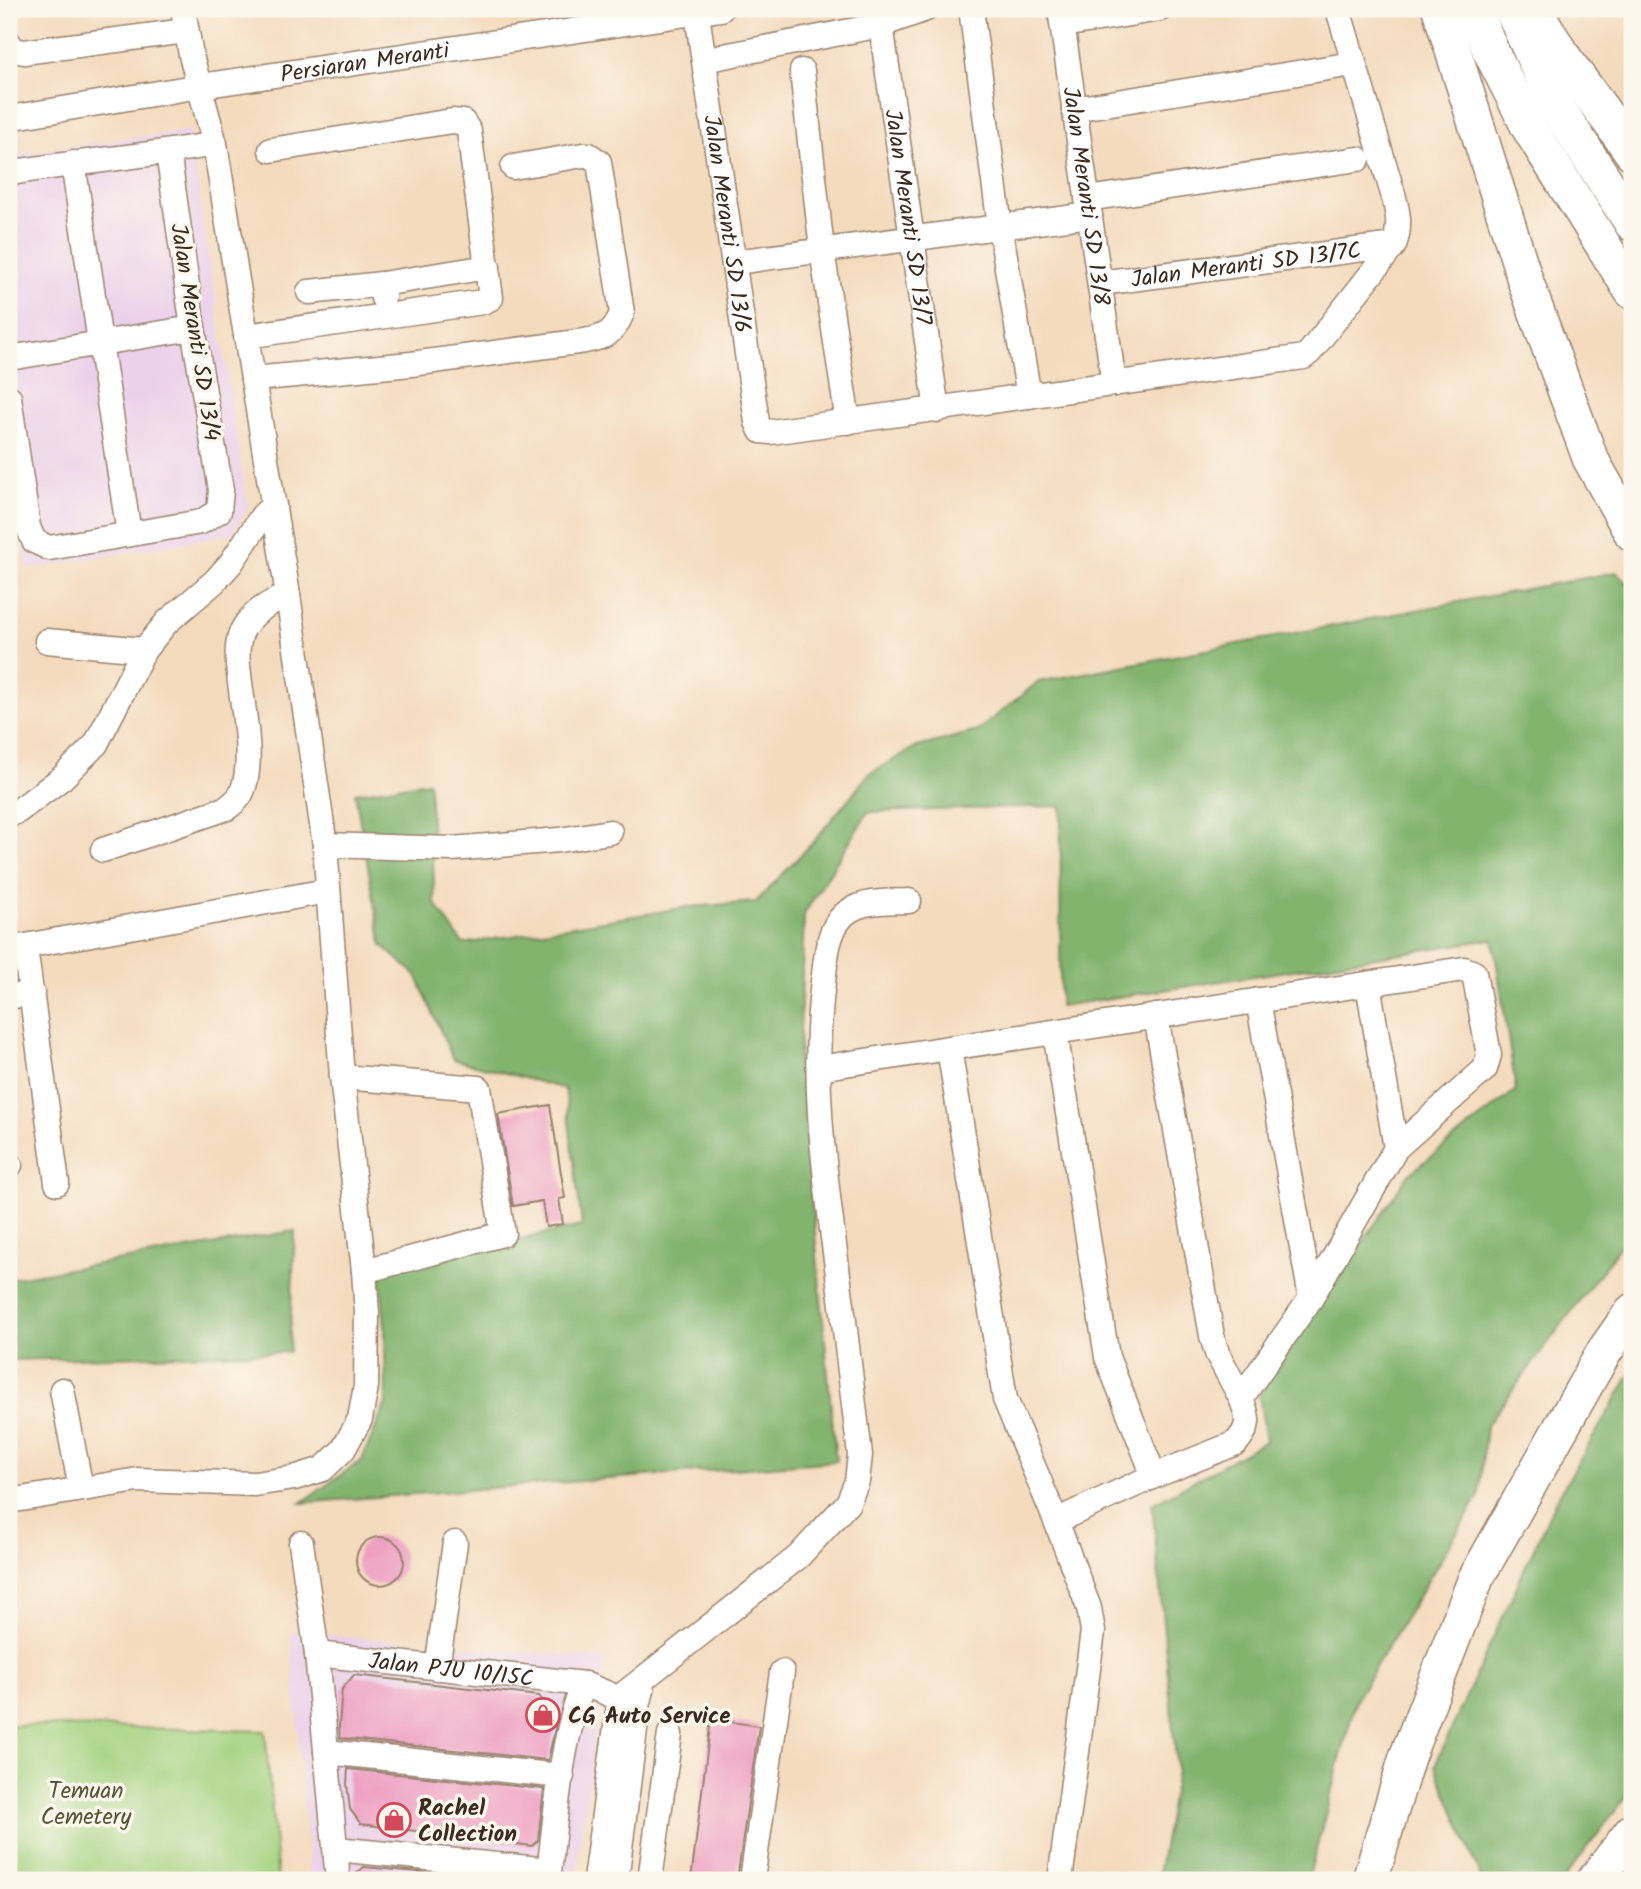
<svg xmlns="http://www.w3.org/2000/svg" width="1641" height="1889" viewBox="0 0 1641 1889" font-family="Kalam,sans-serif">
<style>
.built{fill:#ecd1ea}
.green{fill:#a3d27f;stroke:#6f7e4e;stroke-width:2}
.forest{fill:#82b46e;stroke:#5e6f46;stroke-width:2}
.building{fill:#eea0c3}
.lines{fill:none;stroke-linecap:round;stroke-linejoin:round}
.minor-casing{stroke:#98826e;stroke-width:27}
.highway-casing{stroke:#98826e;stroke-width:38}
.minor{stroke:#fff;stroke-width:24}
.highway{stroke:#fff;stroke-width:35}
.labels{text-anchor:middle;stroke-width:7;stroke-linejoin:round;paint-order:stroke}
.street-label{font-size:23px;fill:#3b2a1e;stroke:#fbf7ec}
.poi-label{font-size:23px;font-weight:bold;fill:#3b2a1e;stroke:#fbf7ec;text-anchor:start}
.park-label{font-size:23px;fill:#555436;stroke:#fbf7ec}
</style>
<rect width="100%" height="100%" fill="#fbf7ec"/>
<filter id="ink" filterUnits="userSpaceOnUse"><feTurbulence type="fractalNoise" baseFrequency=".0143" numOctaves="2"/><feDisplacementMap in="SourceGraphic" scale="14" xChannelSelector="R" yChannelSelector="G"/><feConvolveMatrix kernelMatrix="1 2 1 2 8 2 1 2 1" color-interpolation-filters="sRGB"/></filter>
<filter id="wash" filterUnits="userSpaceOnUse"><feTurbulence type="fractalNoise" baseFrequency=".00686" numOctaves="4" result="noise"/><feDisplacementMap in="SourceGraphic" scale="28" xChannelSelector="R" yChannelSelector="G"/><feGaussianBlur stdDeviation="1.57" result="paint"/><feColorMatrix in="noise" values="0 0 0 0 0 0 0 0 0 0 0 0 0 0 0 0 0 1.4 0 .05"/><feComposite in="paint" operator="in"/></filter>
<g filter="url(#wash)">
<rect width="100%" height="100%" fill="#f4dbbe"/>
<g class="built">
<polygon points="189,130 248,507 232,534 28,569 9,455 9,156"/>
<polygon points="290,1632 606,1659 575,1880 310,1880"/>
</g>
<polygon class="green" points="9,1725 265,1731 278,1880 9,1880"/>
<g class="forest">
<polygon points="1616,572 1632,587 1632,1230 1486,1426 1479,1496 1356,1699 1308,1880 1157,1880 1177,1771 1152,1504 1266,1441 1259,1396 1408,1175 1516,1090 1493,939 1060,1006 1061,806 868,812 804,914 799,1062 836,1461 301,1503 362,1460 386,1403 385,1326 380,1268 582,1226 565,1089 453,1059 416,975 382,945 355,793 429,782 435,903 463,944 688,907 756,902 814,841 869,774 914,748 977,731 1038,682"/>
<polygon points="295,1231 289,1352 9,1360 9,1279"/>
<polygon points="1632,1372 1632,1789 1563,1880 1482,1880 1435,1765 1556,1500"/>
</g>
<g id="blocks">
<g class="building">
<polygon points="550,1105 565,1198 559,1199 563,1224 546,1227 542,1201 513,1206 498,1114"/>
<circle cx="380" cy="1561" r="24"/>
<polygon points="354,1675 539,1696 557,1719 548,1760 340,1738 339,1726 342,1689"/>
<polygon points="711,1719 759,1726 737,1880 691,1880"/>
<polygon points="348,1769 544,1789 538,1840 532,1846 361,1824 350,1809 347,1784"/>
<polygon points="364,1867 440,1874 439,1880 353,1880 353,1877"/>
</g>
</g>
</g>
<g filter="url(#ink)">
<use href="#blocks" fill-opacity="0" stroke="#98826e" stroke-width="2"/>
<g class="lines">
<g class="minor-casing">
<g id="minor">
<path id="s1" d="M1060,9L1114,384"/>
<path id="s2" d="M697,14L757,422L761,431L771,432L1304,357L1310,352L1394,245C1401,227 1398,212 1393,194L1338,9"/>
<polyline points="972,16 1000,227 1029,396"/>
<path id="s3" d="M881,25L937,410"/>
<polyline points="1063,25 1160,9"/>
<polyline points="9,43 13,50 24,52 186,31"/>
<polyline points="704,60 881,25 926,9"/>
<polyline points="802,71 822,250 848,422"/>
<polyline points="1074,109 1353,64"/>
<path id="s4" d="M9,118L200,86L721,9"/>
<polyline points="73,163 129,534"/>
<path d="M9,173C77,162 147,156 215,144"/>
<polyline points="1087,199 1358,159"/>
<polyline points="735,262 1090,215"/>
<path id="s5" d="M1100,283L1394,245"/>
<polyline points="382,284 488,267"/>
<polyline points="309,292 382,284 383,298"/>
<polyline points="246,336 483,302 491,298 469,131 463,122 452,121 271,150"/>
<polyline points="9,358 193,328"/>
<path d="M253,379L411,364L585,341C606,337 614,333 622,313L599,162L589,155H583L513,167"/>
<polyline points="9,397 28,527 34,541 49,548 201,522 219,511 221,490 193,328 168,152"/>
<polyline points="47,641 144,650"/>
<polyline points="9,815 18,811 62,778 96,744 144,650 167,622 214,582 231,563 263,515 274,505"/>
<polyline points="325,845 452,849 559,840 610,832"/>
<path d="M103,850L227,808C231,805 236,801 239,797C257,770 242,706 239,674C237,660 236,644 242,631C251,613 270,602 288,595"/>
<polyline points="25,947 57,1183"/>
<polyline points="9,949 327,891"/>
<polyline points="1368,984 1396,1148"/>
<polyline points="9,997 32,993"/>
<polyline points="1258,1000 1311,1298"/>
<polyline points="1156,1016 1212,1336 1217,1353 1241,1398"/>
<polyline points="1055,1032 1107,1357 1154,1476"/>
<polyline points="949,1048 1005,1399 1056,1521 1089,1608 1093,1631 1060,1880"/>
<path d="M819,1068L1464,969L1474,973L1489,1055L1485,1069L1396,1148L1311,1298L1241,1398C1249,1418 1251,1426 1236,1443L1154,1476L1056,1521"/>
<polyline points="342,1077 479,1088 503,1234 364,1271"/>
<polyline points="9,1165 10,1165"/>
<polyline points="62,1390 81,1489"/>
<polyline points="9,1501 138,1480 255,1484 294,1478 323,1469 343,1450 360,1419 366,1386 367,1314 364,1271 342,1077 325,845 288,595 215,144 191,55 183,9"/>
<polyline points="301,1543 317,1654 338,1880"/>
<path id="s6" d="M317,1654L584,1684L638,1706"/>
<polyline points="437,1668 455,1543"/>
<polyline points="326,1752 562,1776"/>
<polyline points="336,1849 549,1870"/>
<path d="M548,1880C556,1819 560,1740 584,1684"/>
<path d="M595,1880L620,1697L798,1557L848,1503L857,1481L860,1455C854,1408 849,1360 843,1313C829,1202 808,1086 824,974C826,956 828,934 840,919C856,899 886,902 909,901"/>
<polyline points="616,1880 638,1706 642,1690"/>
<polyline points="650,1880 670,1734"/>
<polyline points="752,1880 782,1672"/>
</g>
</g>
<g class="highway-casing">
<g id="highway">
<polyline points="1440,9 1526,283 1590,458 1632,533"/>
<polyline points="1475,9 1490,50 1530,129 1632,291"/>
<polyline points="1512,9 1555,104 1632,223"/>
<polyline points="1534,9 1561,54 1632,152"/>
<polyline points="1370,1880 1407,1757 1476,1578 1604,1352 1632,1312"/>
<polyline points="1595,1880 1632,1832"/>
</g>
</g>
<use href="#minor" class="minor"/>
<use href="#highway" class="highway"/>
</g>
</g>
<defs>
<g id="shop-ring" transform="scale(1.75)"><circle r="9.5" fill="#fbf7ec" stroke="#d1495b" stroke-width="1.5"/><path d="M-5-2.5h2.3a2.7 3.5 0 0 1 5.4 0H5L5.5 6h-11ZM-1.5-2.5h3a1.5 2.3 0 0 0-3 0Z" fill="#d1495b"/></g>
</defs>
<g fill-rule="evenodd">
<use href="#shop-ring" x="543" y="1715"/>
<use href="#shop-ring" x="394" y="1820"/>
</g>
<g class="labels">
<g class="street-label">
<text dy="8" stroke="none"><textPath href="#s4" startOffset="360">Persiaran Meranti</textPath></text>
<text dy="8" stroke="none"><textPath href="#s1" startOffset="189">Jalan Meranti SD 13/8</textPath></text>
<text dy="8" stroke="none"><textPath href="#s3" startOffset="194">Jalan Meranti SD 13/7</textPath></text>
<text dy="8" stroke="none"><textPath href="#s2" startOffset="212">Jalan Meranti SD 13/6</textPath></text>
<text dy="8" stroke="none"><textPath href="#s5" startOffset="147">Jalan Meranti SD 13/7C</textPath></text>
<text transform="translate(196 332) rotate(81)" y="8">Jalan Meranti SD 13/4</text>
<text dy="8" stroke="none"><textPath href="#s6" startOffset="135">Jalan PJU 10/15C</textPath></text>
</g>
<g class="poi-label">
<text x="568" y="1723">CG Auto Service</text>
<text x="418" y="1815">Rachel<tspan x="418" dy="26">Collection</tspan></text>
</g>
<g class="park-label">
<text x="86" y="1798">Temuan<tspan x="86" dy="26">Cemetery</tspan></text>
</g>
</g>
<rect width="1641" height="1889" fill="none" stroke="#fbf7ec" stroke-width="35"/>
</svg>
